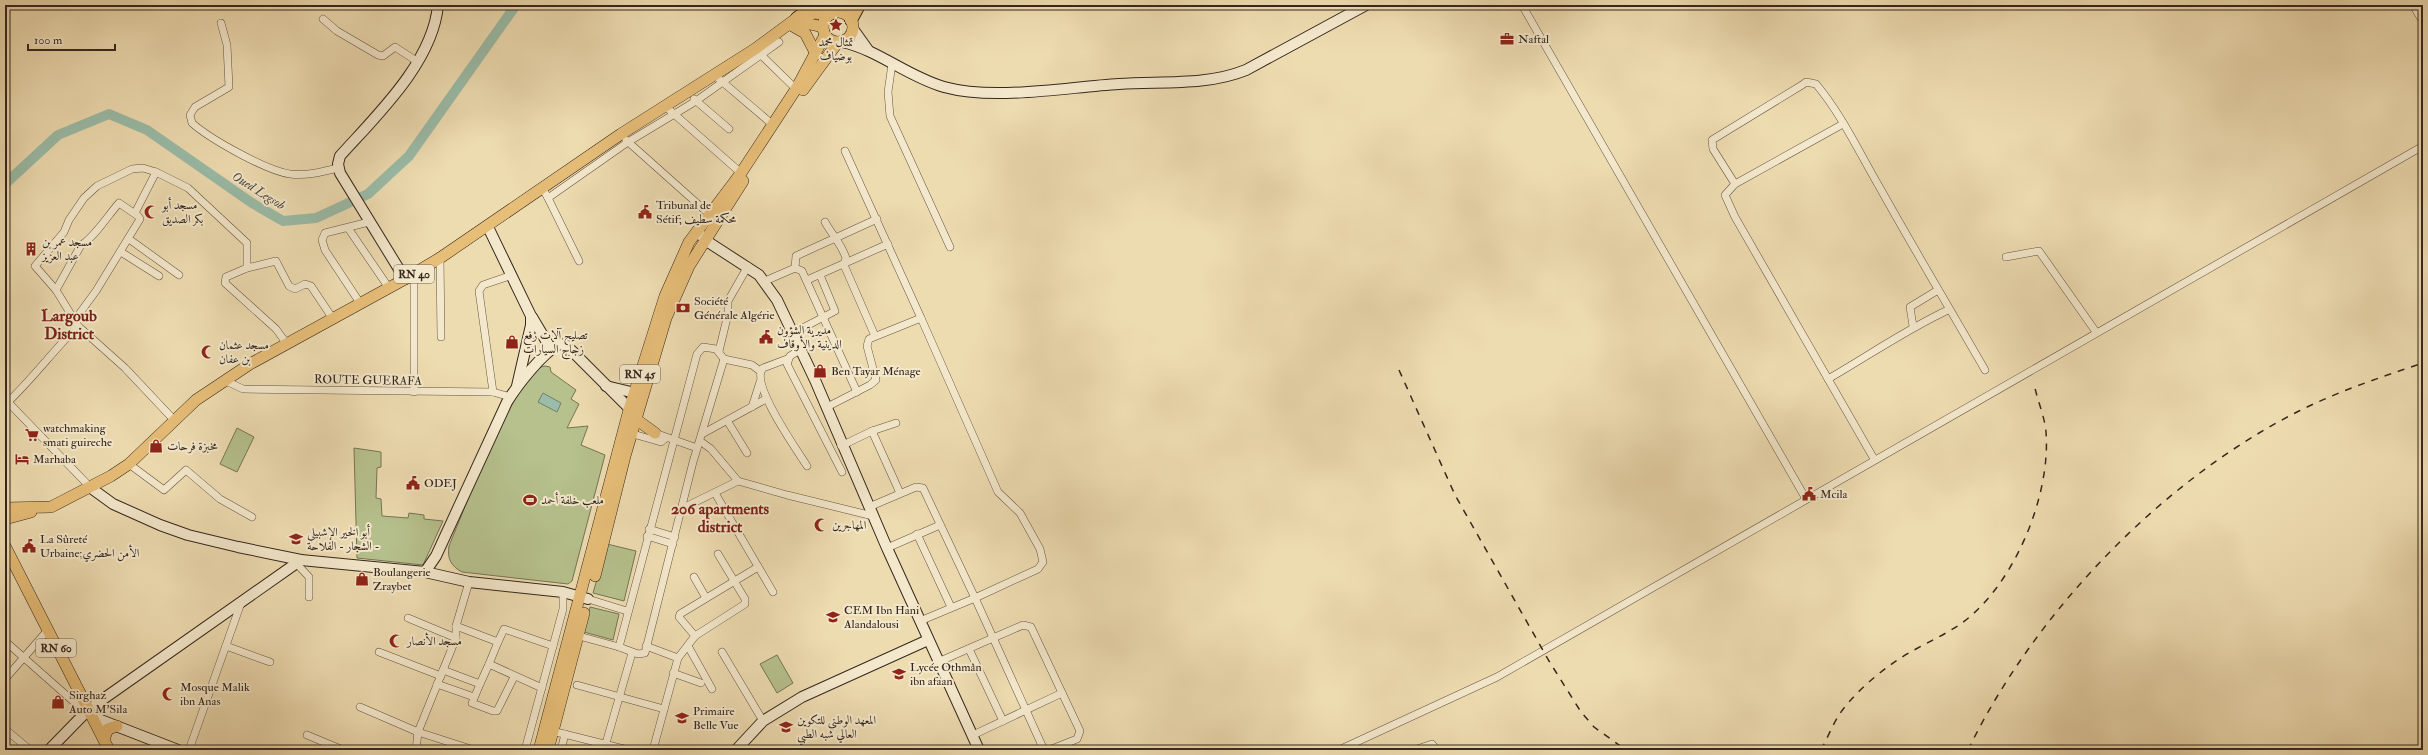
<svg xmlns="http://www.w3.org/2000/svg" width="2428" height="755" viewBox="0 0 2428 755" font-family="'IM FELL Double Pica',Amiri,serif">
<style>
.green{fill:#b6c18d;stroke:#767455}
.water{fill:#9abca8;stroke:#728070}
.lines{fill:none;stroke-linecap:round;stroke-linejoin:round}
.river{stroke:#9abca8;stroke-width:10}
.street-casing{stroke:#635442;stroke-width:8}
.secondary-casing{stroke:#35271d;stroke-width:12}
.primary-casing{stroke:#35271d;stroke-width:12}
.highway-casing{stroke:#35271d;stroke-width:14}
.street{stroke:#f4e8cc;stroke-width:7}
.secondary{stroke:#f4e8cc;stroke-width:10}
.primary{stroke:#e7be78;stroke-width:11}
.highway{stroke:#e7be78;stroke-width:12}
.rail{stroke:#35271d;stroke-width:1.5;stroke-dasharray:7 7;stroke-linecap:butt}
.labels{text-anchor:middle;stroke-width:4;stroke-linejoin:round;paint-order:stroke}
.shield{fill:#f4e8cc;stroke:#6e6152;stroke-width:1}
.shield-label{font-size:11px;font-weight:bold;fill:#35271d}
.poi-label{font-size:12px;fill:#35271d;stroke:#f4e8cc;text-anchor:start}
.street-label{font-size:12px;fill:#35271d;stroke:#f4e8cc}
.water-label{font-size:13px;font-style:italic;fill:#4e4c40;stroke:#f4e8cc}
.district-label{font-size:16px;font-weight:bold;fill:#7a1f14;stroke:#f4e8cc}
</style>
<rect width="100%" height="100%" fill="#eedcb1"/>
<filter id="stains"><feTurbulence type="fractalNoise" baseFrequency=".005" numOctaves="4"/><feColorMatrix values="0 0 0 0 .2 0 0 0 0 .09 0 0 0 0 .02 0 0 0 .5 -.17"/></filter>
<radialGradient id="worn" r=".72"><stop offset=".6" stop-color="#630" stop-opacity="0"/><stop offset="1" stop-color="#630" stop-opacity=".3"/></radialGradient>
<g class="green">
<path d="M545,366L550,367L551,372L576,390L571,399L579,404L567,428L588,426L581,445L605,455L572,581L568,584L462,572C451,566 447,559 449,546L506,405L537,368Z"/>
<polygon points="237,428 254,437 237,472 220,464"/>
<polygon points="354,448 381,452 381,467 377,468 376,498 381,499 382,516 408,518 409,513 424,515 424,519 443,521 423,565 357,558"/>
<polygon points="607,544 636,551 624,601 593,593"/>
<polygon points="590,607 619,614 613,640 584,632"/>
<polygon points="777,655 793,683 777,693 760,664"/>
</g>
<polygon class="water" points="543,393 561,403 557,412 538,402"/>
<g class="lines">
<polyline class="river" points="5,184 58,135 109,114 147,130 252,203 283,221 316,218 368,194 409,156 516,5"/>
<g class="street-casing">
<g id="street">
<polyline points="1522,5 1806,499"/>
<polyline points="2413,5 2423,22"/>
<polyline points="323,19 337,31 378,55 383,56 395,47 418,62"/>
<path d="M221,23L227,45L229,87L195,107L190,115L192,123C210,139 267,171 290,174C306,176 322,172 338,168"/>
<polyline points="757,51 796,89"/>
<polyline points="892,64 888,92 890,116 950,247"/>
<polyline points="719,79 772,124"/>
<polyline points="694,99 729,129"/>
<polyline points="665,106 741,173"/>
<polyline points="1843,124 1735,184 1725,195 1735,217 1874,459"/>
<polyline points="626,140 709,214"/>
<polyline points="845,151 921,318"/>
<polyline points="156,172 143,168 132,169 97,186 84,198 69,220 64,232 35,266 56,290 78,326 125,368 174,420"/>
<path d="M1735,184L1713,149L1712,140L1802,85L1806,82L1816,84C1842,115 1860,154 1880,188C1914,249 1950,309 1985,370"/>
<polyline points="543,189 548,198 628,142 696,101 779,42"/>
<polyline points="548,198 579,261"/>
<polyline points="135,213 156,172 188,188 247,243 247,268 226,277 225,283 276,329 287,344"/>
<path d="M825,222C832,235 841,243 846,258L844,265L875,336"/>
<polyline points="348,228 389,288"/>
<polyline points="129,239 179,275"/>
<polyline points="121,252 159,276"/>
<polyline points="2006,257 2039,251 2096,332"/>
<polyline points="440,258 441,337"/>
<polyline points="247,268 276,261 289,286 295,289 305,284 311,286 333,319"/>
<polyline points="795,268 796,256 877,219"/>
<polyline points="414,274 414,392"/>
<polyline points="807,280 888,244"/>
<polyline points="765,281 795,268 802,271 857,392"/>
<path d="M56,290L81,245C93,239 109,214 119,203L138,216L140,219L96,291L74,321"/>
<polyline points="360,303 325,250 322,240 325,233 369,222"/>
<polyline points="5,319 6,318"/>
<polyline points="1913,326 1910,307 1938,290"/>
<polyline points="793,333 835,311 820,275"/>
<polyline points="800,350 790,356 787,364 842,472"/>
<polyline points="719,351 728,314 728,301 748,266"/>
<path d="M787,359L763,368C749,383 797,450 807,466"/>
<path d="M1828,379C1868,356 1907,329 1948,310"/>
<polyline points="226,381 243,389 493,392 510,397"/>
<polyline points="493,392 479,291 483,285 512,275"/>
<polyline points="5,399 91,488"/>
<path d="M8,402C33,378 53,351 78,326"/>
<polyline points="752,407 760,382"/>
<polyline points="827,407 870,385 876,380 867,346 869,339 921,318 998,492 1020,513 1040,549 1043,562 1038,569 975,598 923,488 916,487 869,507"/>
<polyline points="728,422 747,453"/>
<polyline points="872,431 896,423"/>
<polyline points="652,432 697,448"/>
<polyline points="633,434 661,442 666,438"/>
<polyline points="702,434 766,399"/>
<polyline points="700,441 711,449 738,481"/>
<polyline points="841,446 872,431 900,493"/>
<polyline points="129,464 164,490 186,470 220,499 252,517"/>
<polyline points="715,493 773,592"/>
<polyline points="683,508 738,481 787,495 873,516"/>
<polyline points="649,529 675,537"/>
<polyline points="917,534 951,607"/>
<polyline points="647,536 673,544"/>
<polyline points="887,548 940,525"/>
<polyline points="297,564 309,577 309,597"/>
<polyline points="694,577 706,598"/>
<polyline points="588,599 627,611"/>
<polyline points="408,618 456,638"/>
<polyline points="920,621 975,598 1044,750"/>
<polyline points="456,626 498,642 489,664 542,688"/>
<polyline points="579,636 619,647 638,654 645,653 693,462 724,359"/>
<polyline points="695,636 745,604 745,599 718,554"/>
<polyline points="5,641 74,702 79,704 85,702"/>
<polyline points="498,642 504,629 553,646"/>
<polyline points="226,646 270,662"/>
<polyline points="646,646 678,658"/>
<polyline points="688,646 712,689"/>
<polyline points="619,647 697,354 703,347 716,349 724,359 752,365 760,371"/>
<polyline points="969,649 1003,721"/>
<polyline points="379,652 441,676"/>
<polyline points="722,652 763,721"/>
<polyline points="938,662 1023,625 1031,627 1080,731 1077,739 1049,750"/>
<polyline points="443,670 480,684 489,664"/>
<polyline points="673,673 701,683"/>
<polyline points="5,679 47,631"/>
<polyline points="437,684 474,697"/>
<polyline points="480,684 472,703 493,711 497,711 514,677"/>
<polyline points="577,685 664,709"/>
<polyline points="360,707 418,732 474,750"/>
<polyline points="5,729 30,750"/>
<polyline points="552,731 628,750"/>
<polyline points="307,735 343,750"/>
<polyline points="973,735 1062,693"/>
<polyline points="189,750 241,603"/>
<polyline points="416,750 418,732 456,638 456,626 469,582"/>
<polyline points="525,750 563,609 563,592"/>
<polyline points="561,750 565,734"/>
<polyline points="604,750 632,653"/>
<polyline points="653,750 678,658 695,636 679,617 680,614 758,567"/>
<polyline points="1339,750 1497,677 2423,146"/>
<polyline points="1414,750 1432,744 1437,750"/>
</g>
</g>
<g class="secondary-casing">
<g id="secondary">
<polyline points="853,29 868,50"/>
<path d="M842,42C879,50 906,76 944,87C995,101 1066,87 1119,84C1160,81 1207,86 1246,70L1366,5"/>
<polyline points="488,227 531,316 531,325 517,386"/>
<polyline points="701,235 705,240 759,275 777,300 815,380 887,548 979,750"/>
<path d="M405,279L340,173L338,164L340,156C377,115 433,62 438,5"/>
<polyline points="532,317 551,349"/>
<polyline points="606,386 635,393"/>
<polyline points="91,488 113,504 160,525 188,535 238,547 301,560 425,572 469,582 563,592 588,599"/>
<path d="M425,572L436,556L507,402C518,384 541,355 559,344L566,345L635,414"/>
<polyline points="93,717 178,750"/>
<polyline points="49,750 89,709 301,560"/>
<polyline points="736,750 763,721 802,697 928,640"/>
</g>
</g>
<g class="primary-casing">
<g id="primary">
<circle cx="838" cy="27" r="15"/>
<polyline points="793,24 801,22 823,27"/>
<polyline points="791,25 805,33 816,54"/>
<polyline points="803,90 838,42"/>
<polyline points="637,420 655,433"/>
<polyline points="5,508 51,507 111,476 129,464 196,400 250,364 405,279 440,258 621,134 755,49 797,18 815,13 829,15"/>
<polyline points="5,519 31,512"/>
<polyline points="5,546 109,750"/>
<polyline points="595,576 625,456 666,318 689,266 743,181"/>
<polyline points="104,739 108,729 117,726"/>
<polyline points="539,750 629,410 665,296 689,242 741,173 796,89 825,35"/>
<polyline points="548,750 584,613"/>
</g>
</g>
<g class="highway-casing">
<g id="highway">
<polyline points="833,13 841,5"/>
<polyline points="797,18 816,5"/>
<polyline points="851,20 859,5"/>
</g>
</g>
<use href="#street" class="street"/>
<use href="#secondary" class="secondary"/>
<use href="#primary" class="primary"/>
<use href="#highway" class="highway"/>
<g class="rail">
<polyline points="1399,370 1455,495 1549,661 1581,712 1594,727 1626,750"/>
<path d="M1821,750C1827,739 1832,726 1839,715C1851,697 1871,679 1889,666C1911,649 1939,639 1962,623C2014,585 2051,496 2046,432C2045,418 2038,402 2035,388"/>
<path d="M1968,750C2035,612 2162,480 2299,411C2339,391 2381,377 2423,363"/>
</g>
</g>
<defs>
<g id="sight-bare" transform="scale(1.08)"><path d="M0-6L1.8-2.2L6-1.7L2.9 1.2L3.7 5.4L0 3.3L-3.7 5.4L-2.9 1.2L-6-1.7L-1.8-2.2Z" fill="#8f2418" stroke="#f4e8cc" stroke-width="2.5" paint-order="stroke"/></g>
<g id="office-bare" transform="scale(1.08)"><path d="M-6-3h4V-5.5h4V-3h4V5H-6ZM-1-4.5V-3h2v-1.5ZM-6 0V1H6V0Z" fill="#8f2418" stroke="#f4e8cc" stroke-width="2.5" paint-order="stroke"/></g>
<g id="mosque-bare" transform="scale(1.08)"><path d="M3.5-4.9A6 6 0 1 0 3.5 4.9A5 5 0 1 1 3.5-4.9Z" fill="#8f2418" stroke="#f4e8cc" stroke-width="2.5" paint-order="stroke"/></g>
<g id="civic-bare" transform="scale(1.08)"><path d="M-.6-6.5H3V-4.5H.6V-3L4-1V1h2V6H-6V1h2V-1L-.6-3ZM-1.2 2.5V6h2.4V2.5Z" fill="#8f2418" stroke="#f4e8cc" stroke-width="2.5" paint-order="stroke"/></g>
<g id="building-bare" transform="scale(1.08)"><path d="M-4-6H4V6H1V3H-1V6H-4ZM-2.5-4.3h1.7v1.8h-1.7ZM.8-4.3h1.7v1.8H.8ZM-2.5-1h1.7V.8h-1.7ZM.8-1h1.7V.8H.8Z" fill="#8f2418" stroke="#f4e8cc" stroke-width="2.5" paint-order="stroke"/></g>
<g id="bank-bare" transform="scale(1.08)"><path d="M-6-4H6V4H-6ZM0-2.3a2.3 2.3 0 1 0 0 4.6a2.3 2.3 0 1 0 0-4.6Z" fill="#8f2418" stroke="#f4e8cc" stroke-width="2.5" paint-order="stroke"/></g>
<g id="shop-bare" transform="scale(1.08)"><path d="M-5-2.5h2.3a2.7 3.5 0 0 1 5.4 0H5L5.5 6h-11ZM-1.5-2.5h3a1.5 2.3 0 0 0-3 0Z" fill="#8f2418" stroke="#f4e8cc" stroke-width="2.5" paint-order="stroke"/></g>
<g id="supermarket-bare" transform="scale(1.08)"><path d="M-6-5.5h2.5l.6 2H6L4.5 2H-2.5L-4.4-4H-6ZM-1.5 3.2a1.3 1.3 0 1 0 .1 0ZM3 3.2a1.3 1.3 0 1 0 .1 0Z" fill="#8f2418" stroke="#f4e8cc" stroke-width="2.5" paint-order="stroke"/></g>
<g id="hotel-bare" transform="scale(1.08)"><path d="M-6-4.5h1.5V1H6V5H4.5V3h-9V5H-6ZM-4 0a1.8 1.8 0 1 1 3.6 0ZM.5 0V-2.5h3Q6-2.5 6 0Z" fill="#8f2418" stroke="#f4e8cc" stroke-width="2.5" paint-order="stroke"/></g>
<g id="stadium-bare" transform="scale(1.08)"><path d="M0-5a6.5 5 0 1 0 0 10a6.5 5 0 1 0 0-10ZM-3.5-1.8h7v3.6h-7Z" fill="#8f2418" stroke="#f4e8cc" stroke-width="2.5" paint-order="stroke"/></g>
<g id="school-bare" transform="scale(1.08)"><path d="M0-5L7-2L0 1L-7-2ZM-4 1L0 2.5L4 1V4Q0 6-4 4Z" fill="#8f2418" stroke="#f4e8cc" stroke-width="2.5" paint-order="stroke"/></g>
<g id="university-bare" transform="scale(1.08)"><path d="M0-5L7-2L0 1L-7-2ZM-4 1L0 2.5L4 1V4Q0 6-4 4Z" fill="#8f2418" stroke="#f4e8cc" stroke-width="2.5" paint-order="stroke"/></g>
</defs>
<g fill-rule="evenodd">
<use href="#sight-bare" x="836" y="25"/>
<use href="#office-bare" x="1507" y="39"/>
<use href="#mosque-bare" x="151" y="212"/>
<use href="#civic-bare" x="645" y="212"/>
<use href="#building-bare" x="31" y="249"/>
<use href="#bank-bare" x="683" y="308"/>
<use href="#civic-bare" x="766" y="337"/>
<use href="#shop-bare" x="512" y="342"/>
<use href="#mosque-bare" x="208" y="352"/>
<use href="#shop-bare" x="820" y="371"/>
<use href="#supermarket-bare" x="32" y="435"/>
<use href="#shop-bare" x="156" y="446"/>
<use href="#hotel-bare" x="22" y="459"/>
<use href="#civic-bare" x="413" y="483"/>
<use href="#civic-bare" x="1809" y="494"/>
<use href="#stadium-bare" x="530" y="500"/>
<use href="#mosque-bare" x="821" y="525"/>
<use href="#school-bare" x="296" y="539"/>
<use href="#civic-bare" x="29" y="546"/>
<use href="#shop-bare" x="362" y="579"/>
<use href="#school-bare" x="833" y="617"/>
<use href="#mosque-bare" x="396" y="641"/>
<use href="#school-bare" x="899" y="674"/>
<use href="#mosque-bare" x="169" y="694"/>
<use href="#shop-bare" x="58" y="702"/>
<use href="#school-bare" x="682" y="718"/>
<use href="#university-bare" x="786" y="727"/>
</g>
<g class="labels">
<g class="shield">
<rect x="394" y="265" width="40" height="18" rx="3"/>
<rect x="620" y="365" width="40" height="18" rx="3"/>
<rect x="36" y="639" width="40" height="18" rx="3"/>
</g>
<g class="shield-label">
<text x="414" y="278">RN 40</text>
<text x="640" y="378">RN 45</text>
<text x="56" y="652">RN 60</text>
</g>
<g class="poi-label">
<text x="1518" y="43">Naftal</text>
<text x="836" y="46" text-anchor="middle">تمثال محمد<tspan x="836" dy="14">بوضياف</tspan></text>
<text x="162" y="209">مسجد أبو<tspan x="162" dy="14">بكر الصديق</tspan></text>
<text x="656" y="209">Tribunal de<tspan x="656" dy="14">Sétif; محكمة سطيف</tspan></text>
<text x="42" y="246">مسجد عمر بن<tspan x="42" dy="14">عبد العزيز</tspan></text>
<text x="694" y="305">Société<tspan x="694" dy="14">Générale Algérie</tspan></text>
<text x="777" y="334">مديرية الشؤون<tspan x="777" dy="14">الدينية والأوقاف</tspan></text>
<text x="523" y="339">تصليح آلات رفع<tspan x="523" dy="14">زجاج السيارات</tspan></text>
<text x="219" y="349">مسجد عثمان<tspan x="219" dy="14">بن عفان</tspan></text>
<text x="831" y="375">Ben Tayar Ménage</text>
<text x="43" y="432">watchmaking<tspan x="43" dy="14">smati guireche</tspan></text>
<text x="167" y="450">مخبزة فرحات</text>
<text x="33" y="463">Marhaba</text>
<text x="424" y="487">ODEJ</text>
<text x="1820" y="498">Mcila</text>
<text x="541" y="504">ملعب خلفة أحمد</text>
<text x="832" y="529">المهاجرين</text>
<text x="307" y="536">أبو الخير الإشبيلي<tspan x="307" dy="14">الشجار - الفلاحة -</tspan></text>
<text x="40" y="543">La Sûreté<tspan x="40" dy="14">Urbaine;الأمن الحضري</tspan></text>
<text x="373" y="576">Boulangerie<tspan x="373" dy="14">Zraybet</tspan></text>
<text x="844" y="614">CEM Ibn Hani<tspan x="844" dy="14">Alandalousi</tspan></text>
<text x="407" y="645">مسجد الأنصار</text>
<text x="910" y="671">Lycée Othmân<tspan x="910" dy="14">ibn afaan</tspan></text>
<text x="180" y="691">Mosque Malik<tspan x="180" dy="14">ibn Anas</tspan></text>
<text x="69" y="699">Sirghaz<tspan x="69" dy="14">Auto M'Sila</tspan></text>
<text x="693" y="715">Primaire<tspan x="693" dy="14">Belle Vue</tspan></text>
<text x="797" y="724">المعهد الوطني للتكوين<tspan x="797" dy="14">العالي شبه الطبي</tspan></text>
</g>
<g class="street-label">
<text transform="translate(368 380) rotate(1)" y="4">ROUTE GUERAFA</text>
</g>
<g class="water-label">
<text transform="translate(259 190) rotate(32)" y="5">Oued Legsob</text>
</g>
<g class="district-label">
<text x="69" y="321">Largoub<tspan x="69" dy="18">District</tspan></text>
<text x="720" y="514">206 apartments<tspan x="720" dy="18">district</tspan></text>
</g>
</g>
<rect width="2428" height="755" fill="none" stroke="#eedcb1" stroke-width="20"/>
<rect x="6" y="6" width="2416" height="743" fill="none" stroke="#35271d" stroke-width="2"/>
<rect x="10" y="10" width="2408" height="735" fill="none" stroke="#35271d"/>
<path d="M28 44v6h87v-6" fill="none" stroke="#35271d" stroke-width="2"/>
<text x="34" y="44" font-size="12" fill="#35271d" stroke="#f4e8cc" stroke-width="3" paint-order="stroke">100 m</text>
<rect width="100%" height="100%" filter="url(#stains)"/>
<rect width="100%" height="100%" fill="url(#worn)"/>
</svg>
